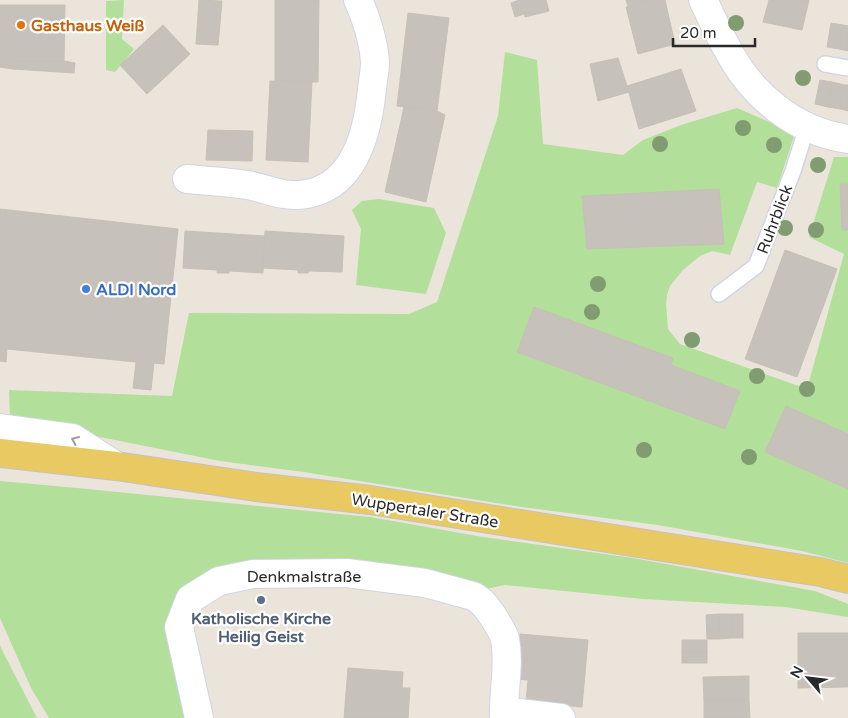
<svg xmlns="http://www.w3.org/2000/svg" width="848" height="718" viewBox="0 0 848 718" font-family="'Varela Round',sans-serif">
<style>
.green{fill:#b2df9a}
.building{fill:#c6c1bb;stroke:#c6c0b5}
.lines{fill:none;stroke-linecap:round;stroke-linejoin:round}
.lane-casing{stroke:#d1d4e1;stroke-width:18}
.street-casing{stroke:#d1d4e1;stroke-width:30}
.primary-casing{stroke:#c3c3c3;stroke-width:30}
.lane{stroke:#fff;stroke-width:15}
.street{stroke:#fff;stroke-width:28}
.primary{stroke:#e9c962;stroke-width:28}
.tree{fill:#829c72}
.oneway{stroke:#9f9f9f}
.food-dot{fill:#e8710a;stroke:#fff;stroke-width:2}
.shop-dot{fill:#3f7fe0;stroke:#fff;stroke-width:2}
.service-dot{fill:#5c6f8a;stroke:#fff;stroke-width:2}
.labels{text-anchor:middle;stroke-width:4.5;stroke-linejoin:round;paint-order:stroke}
.food-label{font-size:16px;font-weight:bold;fill:#c56008;stroke:#fff;text-anchor:start}
.street-label{font-size:16px;fill:#292929;stroke:#fff}
.shop-label{font-size:16px;font-weight:bold;fill:#366cbe;stroke:#fff;text-anchor:start}
.service-label{font-size:16px;font-weight:bold;fill:#4e5e75;stroke:#fff}
</style>
<rect width="100%" height="100%" fill="#ebe4db"/>
<g class="green">
<polygon points="124,0 122,39 134,49 115,72 106,70 106,1"/>
<polygon points="505,52 537,60 543,144 623,155 643,140 681,125 737,108 795,133 777,188 757,182 730,255 712,251 700,256 683,270 670,286 667,295 666,304 668,329 680,344 807,389 844,254 809,237 834,157 848,157 848,563 802,551 658,525 515,506 304,472 220,461 10,419 9,390 172,396 189,313 409,314 437,302 498,116"/>
<polygon points="379,199 434,208 446,233 426,294 356,285 361,229 352,210 362,201"/>
<polygon points="0,481 77,488 370,517 483,537 633,558 815,591 848,604 848,617 785,607 643,599 505,585 476,591 345,565 190,595 196,718 49,718 31,688 0,618"/>
<polygon points="0,645 3,652 37,718 0,718"/>
</g>
<g class="building">
<polygon points="199,0 222,1 218,45 196,44"/>
<polygon points="275,0 319,0 318,82 275,82"/>
<polygon points="519,0 521,0 524,14 515,17 511,3"/>
<polygon points="521,0 546,0 549,11 525,17"/>
<polygon points="626,0 650,0 628,7"/>
<polygon points="650,0 665,0 675,44 638,54 626,7"/>
<polygon points="769,0 809,0 802,30 763,22"/>
<polygon points="0,5 65,5 64,61 13,61 13,69 0,67"/>
<polygon points="408,13 449,18 437,111 397,106"/>
<polygon points="831,23 843,25 839,49 827,47"/>
<polygon points="163,25 190,54 147,94 120,65"/>
<polygon points="843,25 848,26 848,51 839,49"/>
<polygon points="618,58 629,92 598,101 590,64"/>
<polygon points="13,61 64,61 75,63 74,73 13,69"/>
<polygon points="681,69 696,111 639,129 627,86"/>
<polygon points="820,80 832,82 828,107 815,104"/>
<polygon points="270,81 312,82 308,162 266,160"/>
<polygon points="832,82 845,85 840,109 828,107"/>
<polygon points="845,85 848,85 848,111 840,109"/>
<polygon points="404,107 437,111 445,115 426,202 385,192"/>
<polygon points="208,130 253,131 252,161 206,160"/>
<polygon points="840,184 848,184 848,230 842,230"/>
<polygon points="719,189 724,244 587,249 582,196"/>
<polygon points="0,209 178,229 164,364 154,363 151,390 133,388 136,362 7,349 6,362 0,361"/>
<polygon points="185,231 265,236 263,273 229,271 229,273 217,273 217,270 183,268"/>
<polygon points="265,231 344,236 342,272 309,271 308,273 298,273 298,270 263,268"/>
<polygon points="785,250 837,269 797,377 745,359"/>
<polygon points="534,307 673,358 671,365 740,391 725,429 517,352"/>
<polygon points="786,406 848,434 848,489 765,452"/>
<polygon points="719,614 719,639 707,639 706,615"/>
<polygon points="719,614 731,614 731,638 719,639"/>
<rect x="731" y="614" width="12" height="24"/>
<polygon points="798,633 848,633 848,687 798,688"/>
<polygon points="520,634 588,640 582,707 526,702 528,680 517,679"/>
<rect x="682" y="640" width="25" height="12"/>
<rect x="682" y="652" width="25" height="11"/>
<polygon points="348,668 403,672 402,688 410,688 408,718 344,718"/>
<polygon points="749,676 749,700 704,700 703,677"/>
<polygon points="704,700 749,700 750,718 704,718"/>
</g>
<g class="lines">
<g class="lane-casing">
<g id="lane">
<polyline points="825,64 848,68"/>
<polyline points="719,294 756,266 793,171 807,127"/>
</g>
</g>
<g class="street-casing">
<g id="street">
<path d="M703,0C711,16 718,33 727,48C751,95 794,131 848,139"/>
<path d="M187,179C207,181 227,182 247,185C269,189 283,198 307,194C356,185 368,130 372,89C373,80 375,71 375,62C374,43 366,17 358,0"/>
<polyline points="0,428 73,438 116,466"/>
<polyline points="504,711 561,718"/>
<path d="M199,718L179,627L190,599L219,581L253,574L347,573L425,583L473,596C483,601 488,609 494,618C498,625 503,631 505,639C510,665 503,692 504,718"/>
</g>
</g>
<g class="primary-casing">
<polyline id="primary" points="0,453 116,466 256,487 370,500 820,572 848,579"/>
</g>
<use href="#lane" class="lane"/>
<use href="#street" class="street"/>
<use href="#primary" class="primary"/>
</g>
<g class="tree">
<circle cx="736" cy="23" r="8"/>
<circle cx="803" cy="78" r="8"/>
<circle cx="743" cy="128" r="8"/>
<circle cx="660" cy="144" r="8"/>
<circle cx="774" cy="145" r="8"/>
<circle cx="818" cy="165" r="8"/>
<circle cx="785" cy="228" r="8"/>
<circle cx="816" cy="230" r="8"/>
<circle cx="598" cy="284" r="8"/>
<circle cx="592" cy="312" r="8"/>
<circle cx="692" cy="340" r="8"/>
<circle cx="757" cy="376" r="8"/>
<circle cx="807" cy="389" r="8"/>
<circle cx="644" cy="450" r="8"/>
<circle cx="749" cy="457" r="8"/>
</g>
<defs><path id="oneway-chevron" d="M-2-3.5L2.5 0L-2 3.5" fill="none" stroke-width="1.6" stroke-linecap="round" stroke-linejoin="round" transform="scale(1.25)"/></defs>
<use class="oneway" href="#oneway-chevron" transform="translate(75 440) rotate(-156)"/>
<circle class="food-dot" cx="21" cy="25" r="5"/>
<circle class="shop-dot" cx="86" cy="289" r="5"/>
<circle class="service-dot" cx="261" cy="600" r="5"/>
<g class="labels">
<g class="food-label">
<text x="31" y="31">Gasthaus Weiß</text>
</g>
<g class="street-label">
<text transform="translate(774 219) rotate(-69)" y="6">Ruhrblick</text>
<text transform="translate(425 510) rotate(9)" y="6">Wuppertaler Straße</text>
<text x="304" y="582">Denkmalstraße</text>
</g>
<g class="shop-label">
<text x="96" y="295">ALDI Nord</text>
</g>
<g class="service-label">
<text x="261" y="624">Katholische Kirche<tspan x="261" dy="18">Heilig Geist</tspan></text>
</g>
</g>
<g transform="translate(808 678) rotate(298)" stroke="#ffffff" stroke-width="4" paint-order="stroke">
<path d="M0-4L9 19L0 12L-9 19Z" fill="#292929"/>
<text y="-8" font-size="14" font-weight="bold" text-anchor="middle" fill="#292929">N</text>
</g>
<path d="M673 38v8h82v-8" fill="none" stroke="#292929" stroke-width="2.5"/>
<text x="680" y="38" font-size="15" fill="#292929" stroke="#ffffff" stroke-width="4" paint-order="stroke">20 m</text>
</svg>
